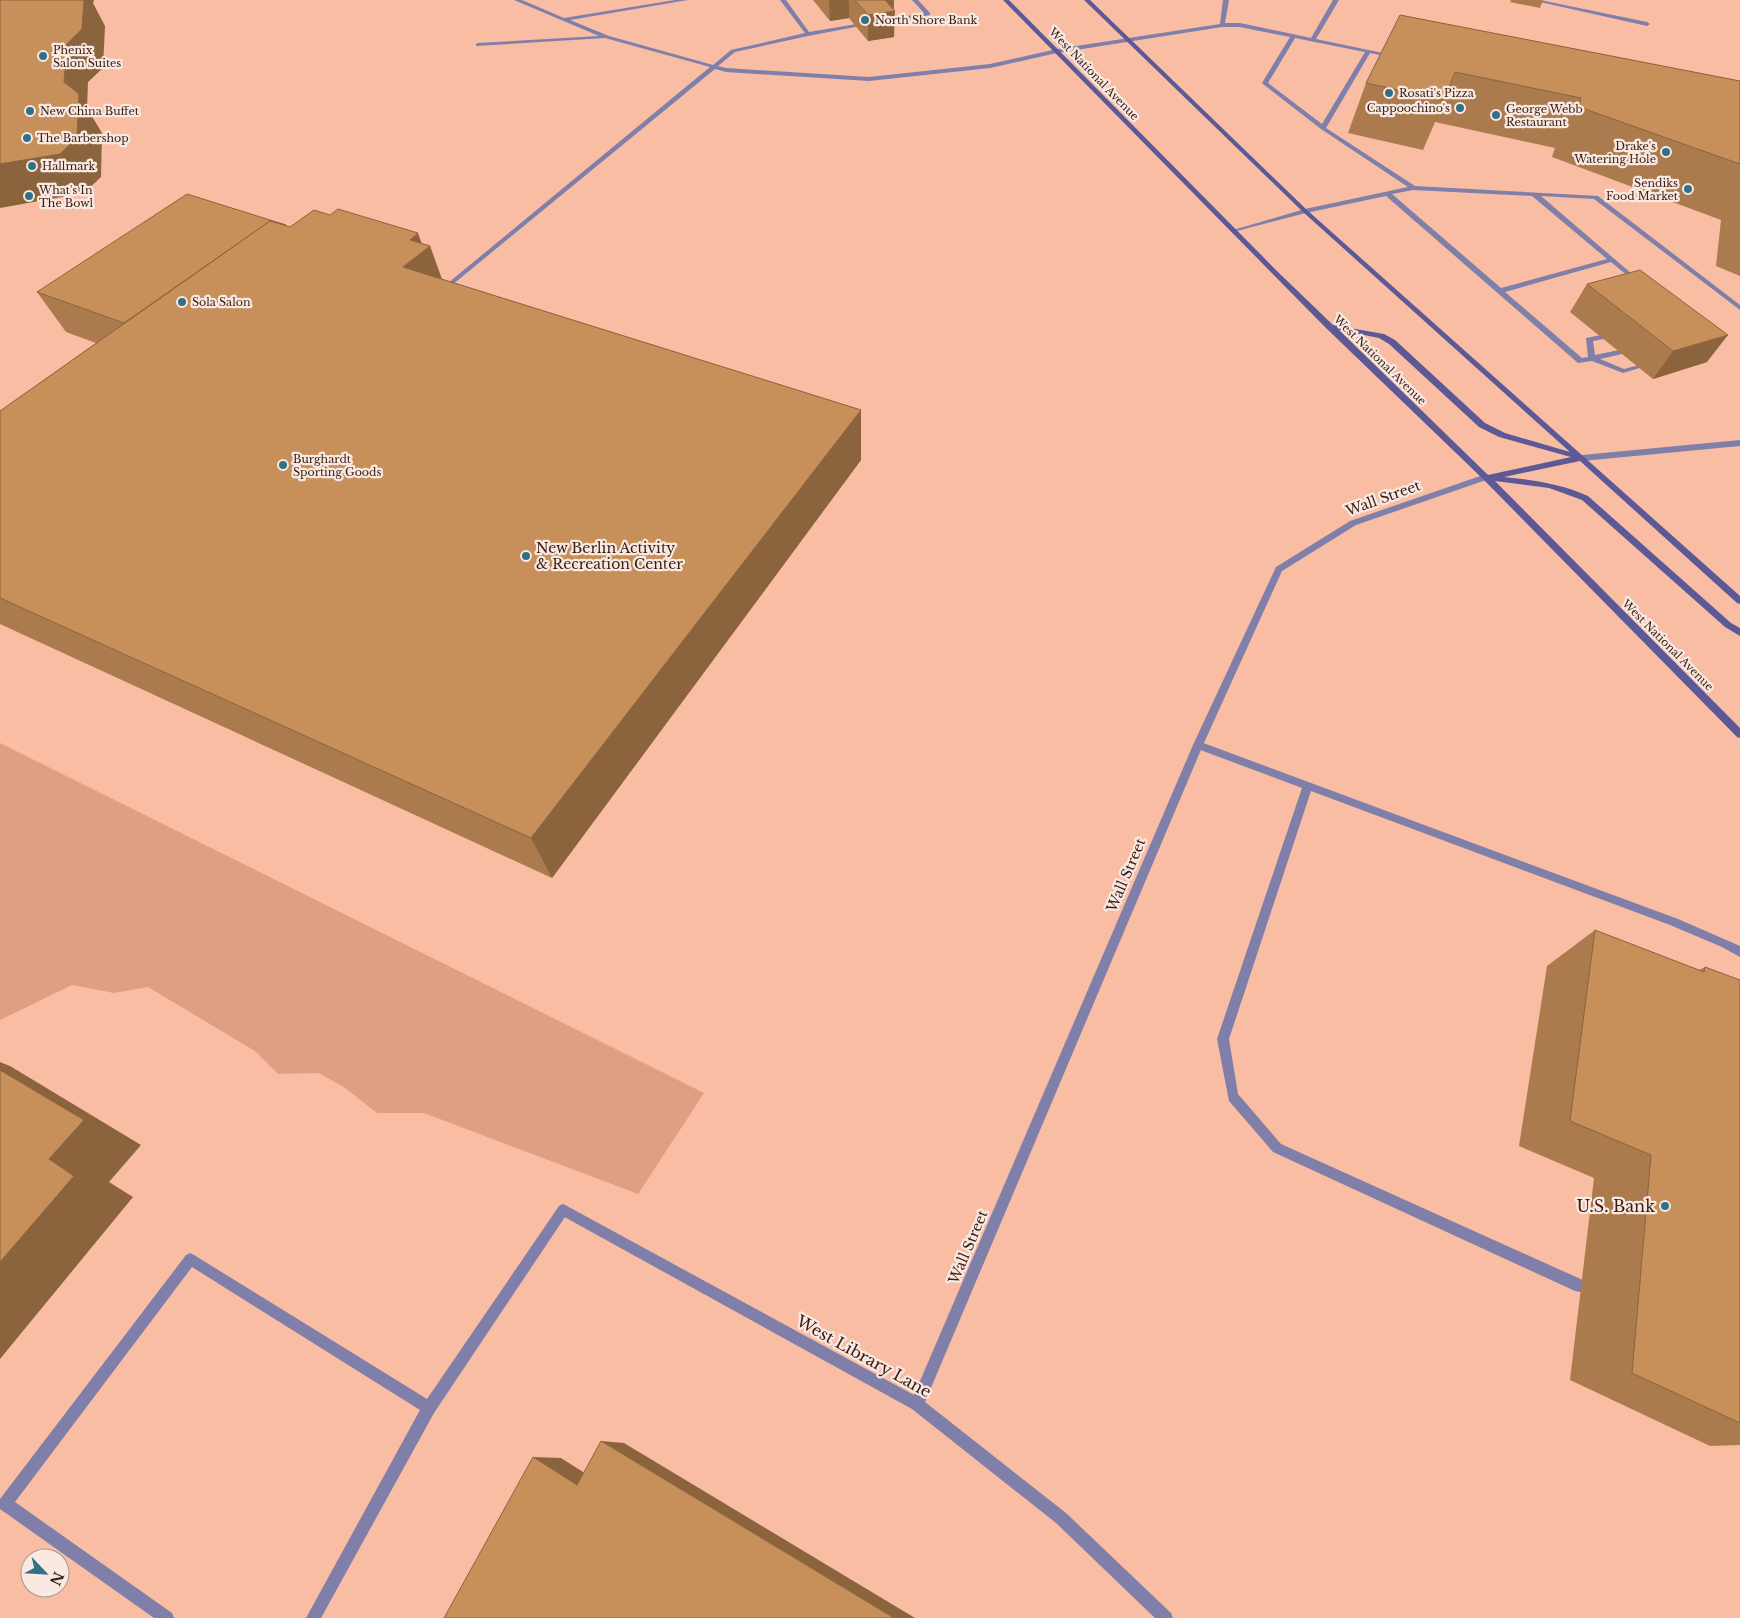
<svg xmlns="http://www.w3.org/2000/svg" width="1740" height="1618" viewBox="0 0 1740 1618" font-family="'Libre Baskerville',serif">
<style>
.green{fill:#df9f83}
.lines{fill:none;stroke-linecap:round;stroke-linejoin:round}
.lane{fill:#7f7faa;fill-rule:evenodd}
.street{fill:#7f7faa;fill-rule:evenodd}
.secondary{fill:#5c5996;fill-rule:evenodd}
.wall{fill:#ab7b4d}
.shaded-wall{fill:#8b643e}
.building{fill:#c78f59;stroke:#8b643e}
.poi-dot{fill:#327086;stroke:#f9e9e2;stroke-width:2}
.labels{text-anchor:middle;stroke-width:4.5;stroke-linejoin:round;paint-order:stroke}
.far-poi-label{font-size:11px;fill:#391d10;stroke:#f9e9e2;text-anchor:start}
.far-street-label{font-size:11px;fill:#391d10;stroke:#f9e9e2}
.street-label{font-size:14px;fill:#391d10;stroke:#f9e9e2}
.poi-label{font-size:14px;fill:#391d10;stroke:#f9e9e2;text-anchor:start}
.near-poi-label{font-size:16px;fill:#391d10;stroke:#f9e9e2;text-anchor:end}
.near-street-label{font-size:16px;fill:#391d10;stroke:#f9e9e2}
</style>
<rect width="100%" height="100%" fill="#f9bda3"/>
<polygon class="green" points="0,743 704,1093 638,1194 424,1113 377,1113 344,1087 318,1073 278,1074 255,1051 148,987 114,993 72,985 0,1020"/>
<g class="lines">
<g class="lane">
<path d="M514,0H522L564,18L675,0H688L570,20L609,36L713,65L731,50L805,33L780,0H786L809,32L868,22L871,24L808,36L735,52L718,66L726,68L869,77L990,64L1057,49L1220,24L1223,0H1229L1225,23H1240L1311,38L1333,0H1339L1316,39L1397,56L1394,58L1370,53L1326,128L1415,186L1598,196L1740,305V310L1594,199L1541,196L1639,280V282H1635L1611,262L1505,292L1582,358L1588,357L1586,338L1601,335L1605,337L1604,339L1593,341L1595,355L1619,350L1623,352L1622,354L1600,359L1624,369L1639,365L1643,367L1623,373L1592,361L1578,363L1386,196L1306,213L1233,232V230L1305,209L1408,187L1321,129L1263,84L1262,83L1290,37L1240,27H1222L1057,53L990,68L869,81L726,72L715,69L452,285H448V283L710,67L605,38L476,46V44L478,43L599,36ZM1295,38L1365,52L1322,124L1268,83ZM1413,190L1532,196L1607,259L1501,288L1392,194Z"/>
<polygon points="912,0 918,0 930,13 930,15 882,23 879,21 924,13"/>
<polygon points="1540,0 1647,22 1650,24 1647,26 1540,2"/>
<polygon points="1740,440 1740,446 1582,461 1578,458 1582,455"/>
<polygon points="1198,741 1678,919 1740,946 1740,957 1722,947 1670,925 1311,791 1229,1039 1238,1094 1281,1144 1585,1281 1586,1286 1585,1291 1580,1292 1575,1291 1273,1152 1229,1101 1217,1039 1302,788 1195,748 1193,745 1195,742"/>
<polygon points="563,1204 567,1206 569,1210 567,1214 434,1413 321,1618 306,1618 420,1410 192,1267 15,1502 172,1613 174,1618 154,1618 0,1509 0,1499 186,1255 190,1253 194,1255 427,1399 559,1206"/>
</g>
<polygon class="street" points="1486,474 1489,475 1489,479 1356,525 1282,571 1203,745 925,1402 1066,1513 1171,1613 1173,1618 1155,1618 1056,1523 912,1409 559,1214 557,1210 559,1206 563,1204 567,1206 914,1395 1193,745 1276,567 1350,521"/>
<path class="secondary" d="M1003,0H1009L1280,274L1333,325L1384,334L1395,340L1485,423L1505,433L1570,452L1303,212L1084,0H1090L1307,210L1740,596V604L1737,603L1580,461L1504,477C1533,480 1561,484 1588,496L1731,623L1740,628V636L1725,627L1582,500L1549,488L1495,481L1740,728V738L1737,737L1483,479L1326,328ZM1339,330L1379,338L1389,344L1479,427L1499,437L1571,457L1488,475Z"/>
</g>
<g class="wall">
<polygon points="813,0 894,0 894,37 868,41 849,18 830,21"/>
<polygon points="1511,0 1543,0 1540,8 1510,2"/>
<polygon points="1400,15 1740,81 1740,276 1716,266 1721,220 1552,157 1555,148 1435,122 1423,150 1348,133 1366,83"/>
<polygon points="290,227 422,244 430,246 442,279 861,410 861,460 552,878 0,624 0,411 96,343 66,332 37,292"/>
<polygon points="1587,284 1707,362 1653,379 1570,312"/>
<polygon points="1595,930 1699,970 1705,967 1740,980 1740,1445 1710,1446 1570,1380 1594,1178 1519,1146 1547,966"/>
</g>
<g class="shaded-wall">
<polygon points="83,0 94,0 93,3 105,26 103,68 88,82 87,108 102,133 101,177 84,193 0,208 0,164 64,82 67,44"/>
<polygon points="829,0 849,0 849,18 830,21"/>
<polygon points="875,0 894,0 893,11 895,11 894,37 868,41 868,15"/>
<polygon points="418,233 424,250 430,246 448,297 403,267 410,240"/>
<polygon points="1728,335 1707,362 1653,379 1673,351"/>
<polygon points="861,410 861,460 552,878 531,838"/>
<polygon points="0,1062 10,1066 141,1145 109,1182 133,1197 0,1359 0,1262 49,1159 0,1070"/>
<polygon points="601,1441 624,1443 915,1618 894,1618"/>
<polygon points="533,1457 561,1458 602,1484 577,1485"/>
</g>
<g class="building">
<polygon points="0,0 84,0 82,29 67,44 64,82 79,94 77,138 60,154 0,164"/>
<polygon points="855,0 885,0 895,11 868,15"/>
<polygon points="1400,15 1740,81 1740,164 1579,107 1581,98 1455,72 1444,100 1366,83"/>
<polygon points="187,194 286,225 270,221 124,323 37,292"/>
<polygon points="338,209 418,233 410,240 430,246 403,267 861,410 531,838 0,598 0,411 270,221 290,227 314,210 330,215"/>
<polygon points="1640,270 1728,335 1673,351 1587,284"/>
<polygon points="1595,930 1704,972 1705,967 1740,980 1740,1423 1632,1373 1651,1155 1570,1121"/>
<polygon points="0,1070 84,1120 49,1159 74,1176 0,1262"/>
<polygon points="601,1441 894,1618 444,1618 533,1457 577,1485"/>
</g>
<g class="poi-dot">
<circle cx="865" cy="20" r="5"/>
<circle cx="43" cy="56" r="5"/>
<circle cx="1389" cy="93" r="5"/>
<circle cx="1460" cy="108" r="5"/>
<circle cx="30" cy="111" r="5"/>
<circle cx="1496" cy="115" r="5"/>
<circle cx="27" cy="138" r="5"/>
<circle cx="1666" cy="152" r="5"/>
<circle cx="32" cy="166" r="5"/>
<circle cx="1688" cy="189" r="5"/>
<circle cx="29" cy="196" r="5"/>
<circle cx="182" cy="302" r="5"/>
<circle cx="283" cy="465" r="5"/>
<circle cx="526" cy="556" r="5"/>
<circle cx="1665" cy="1206" r="5"/>
</g>
<g class="labels">
<g class="far-poi-label">
<text x="875" y="24">North Shore Bank</text>
<text x="53" y="54">Phenix<tspan x="53" dy="13">Salon Suites</tspan></text>
<text x="1399" y="97">Rosati's Pizza</text>
<text x="1450" y="112" text-anchor="end">Cappoochino's</text>
<text x="1506" y="113">George Webb<tspan x="1506" dy="13">Restaurant</tspan></text>
<text x="40" y="115">New China Buffet</text>
<text x="37" y="142">The Barbershop</text>
<text x="1656" y="150" text-anchor="end">Drake's<tspan x="1656" dy="13">Watering Hole</tspan></text>
<text x="42" y="170">Hallmark</text>
<text x="1678" y="187" text-anchor="end">Sendiks<tspan x="1678" dy="13">Food Market</tspan></text>
<text x="39" y="194">What's In<tspan x="39" dy="13">The Bowl</tspan></text>
<text x="192" y="306">Sola Salon</text>
<text x="293" y="463">Burghardt<tspan x="293" dy="13">Sporting Goods</tspan></text>
</g>
<g class="far-street-label">
<text transform="translate(1094 74) rotate(46)" y="4">West National Avenue</text>
<text transform="translate(1380 360) rotate(44)" y="4">West National Avenue</text>
<text transform="translate(1668 645) rotate(45)" y="4">West National Avenue</text>
</g>
<g class="street-label">
<text transform="translate(1383 498) rotate(-20)" y="5">Wall Street</text>
<text transform="translate(1126 875) rotate(-67)" y="5">Wall Street</text>
<text transform="translate(968 1247) rotate(-67)" y="5">Wall Street</text>
</g>
<g class="poi-label">
<text x="536" y="553">New Berlin Activity<tspan x="536" dy="16">&amp; Recreation Center</tspan></text>
</g>
<g class="near-poi-label">
<text x="1655" y="1212">U.S. Bank</text>
</g>
<g class="near-street-label">
<text transform="translate(864 1356) rotate(29)" y="6">West Library Lane</text>
</g>
</g>
<g transform="translate(45 1573) rotate(115)"><circle r="24" fill="#f9e9e2" stroke="#ac978e"/>
<path d="M0-4L9 19L0 12L-9 19Z" fill="#327086"/>
<text y="-8" font-size="14" font-weight="bold" text-anchor="middle" fill="#391d10">N</text>
</g>
</svg>
